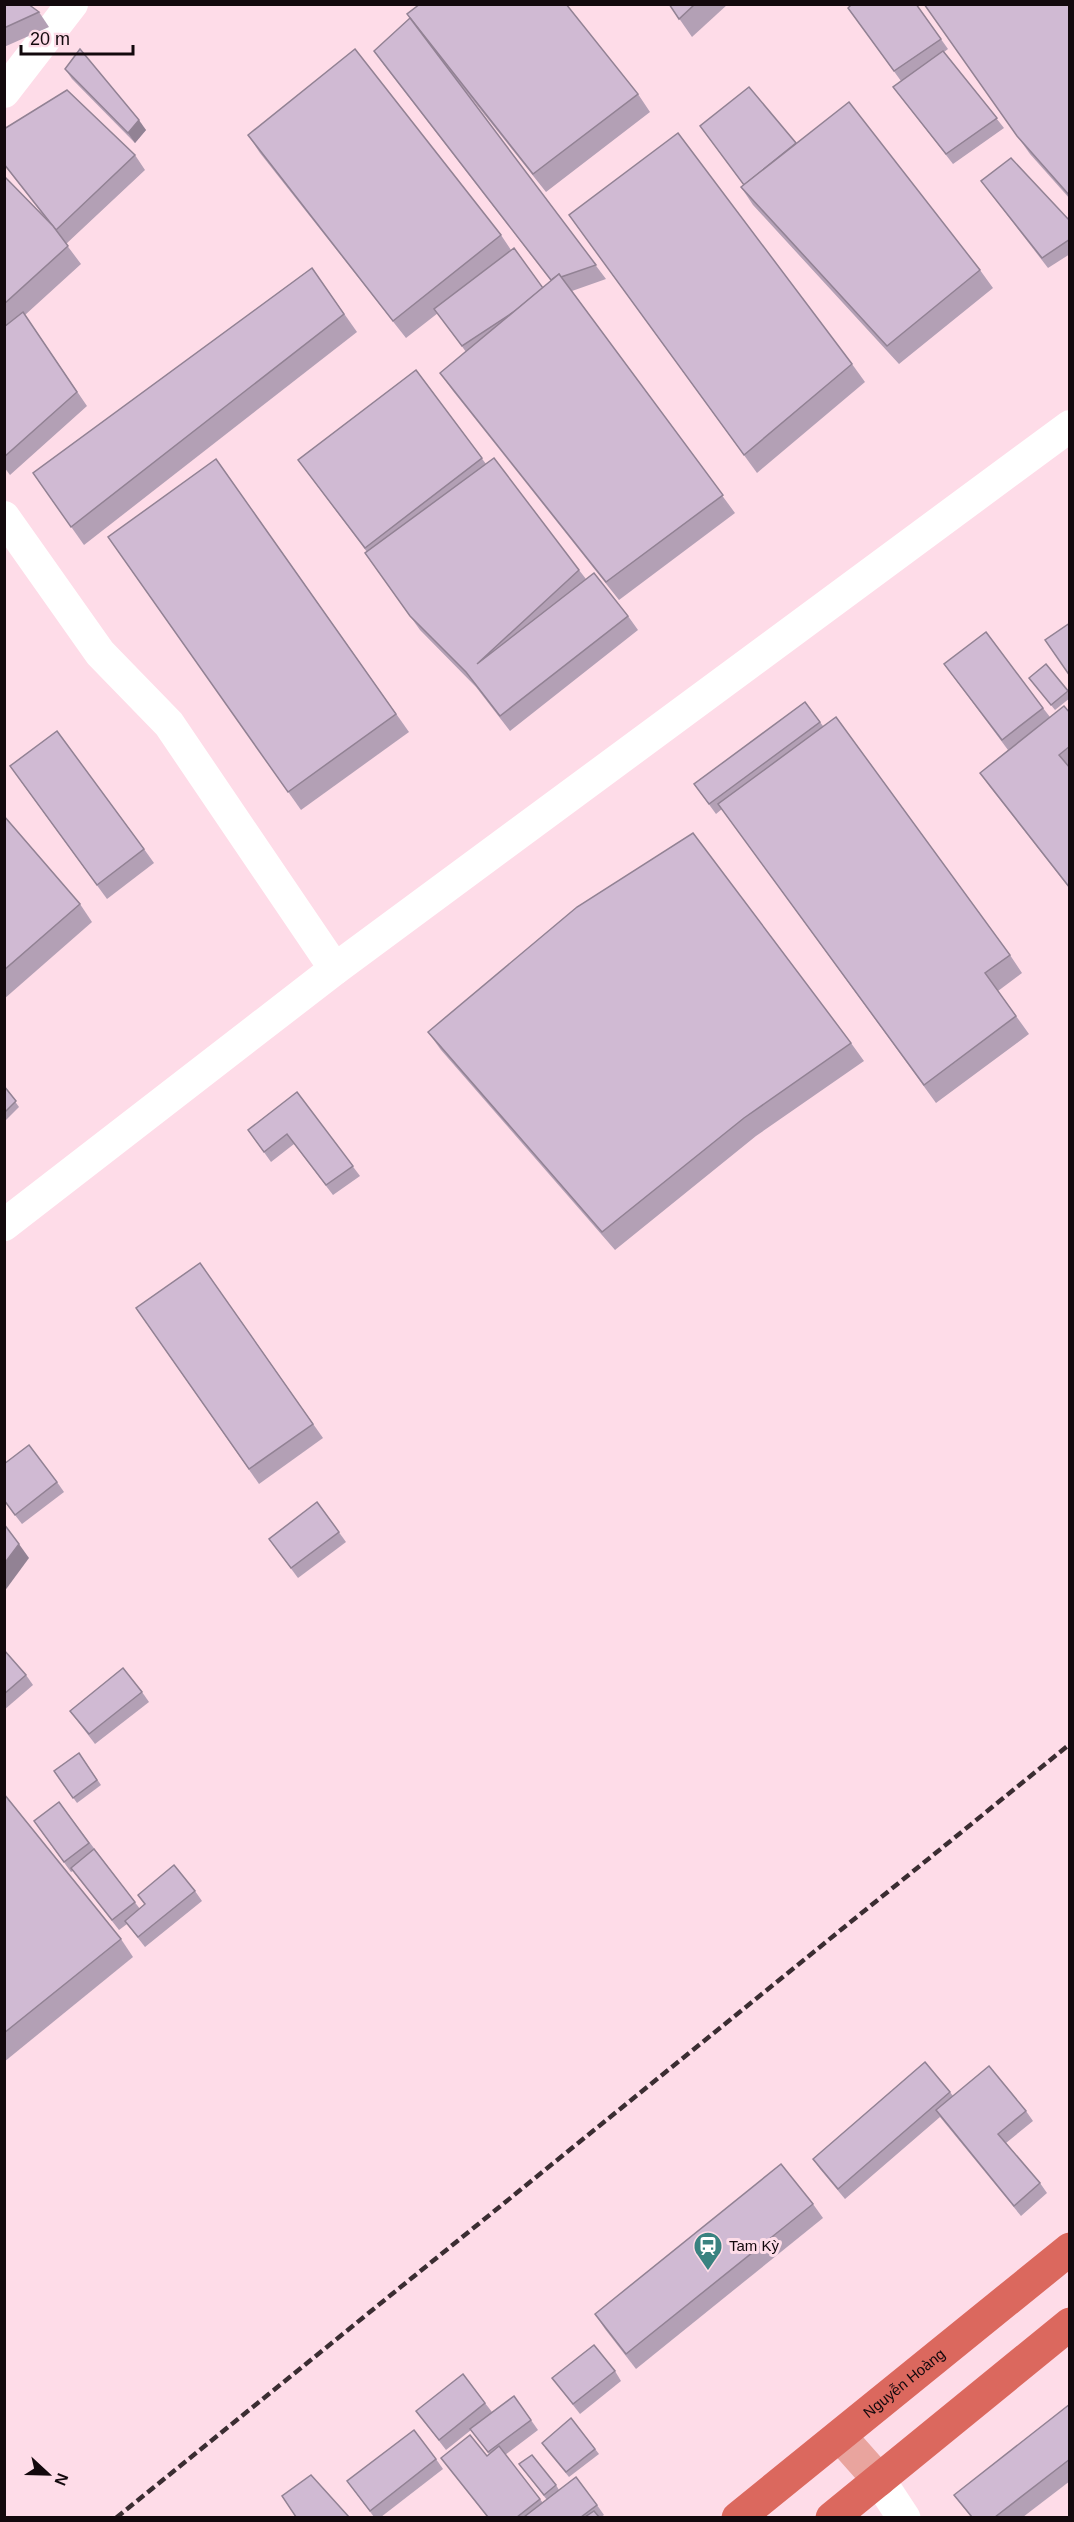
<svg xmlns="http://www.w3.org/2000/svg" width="1074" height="2522" viewBox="0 0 1074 2522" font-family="Helvetica,sans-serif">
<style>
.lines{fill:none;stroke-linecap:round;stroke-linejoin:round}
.street{stroke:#fff;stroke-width:32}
.secondary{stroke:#fff;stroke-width:33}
.primary{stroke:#e9a49e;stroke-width:33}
.highway{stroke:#db685e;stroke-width:33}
.rail{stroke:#3b2d32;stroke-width:4.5;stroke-dasharray:9 4.5;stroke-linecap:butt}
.wall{fill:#b3a0b5}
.shaded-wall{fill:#928294}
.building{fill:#d0bad3;stroke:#928294;stroke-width:1.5}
.labels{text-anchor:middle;stroke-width:6;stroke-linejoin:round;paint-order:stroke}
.poi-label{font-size:15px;fill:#13090d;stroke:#fedce8;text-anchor:start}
.street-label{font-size:15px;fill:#13090d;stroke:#fedce8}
</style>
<rect width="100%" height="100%" fill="#fedce8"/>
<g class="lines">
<g class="street">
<polyline points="4,92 72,4"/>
<polyline points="4,517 100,653 169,724 335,969"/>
<polyline points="4,1225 335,969 1070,426"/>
</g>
<polyline class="secondary" points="879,2480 904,2518"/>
<polyline class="primary" points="840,2436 879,2480"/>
<g class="highway">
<path id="s1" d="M738,2518L1070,2249"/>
<polyline points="832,2518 1070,2324"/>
</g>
<polyline class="rail" points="116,2518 1070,1744"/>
</g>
<g class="wall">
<polygon points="4,4 39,12 49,27 4,47"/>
<polygon points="669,4 728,4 692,37"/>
<polygon points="916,4 948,49 944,52 1004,128 953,164 893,87 901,81 848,8"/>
<polygon points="924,4 1070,4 1070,199 1030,154"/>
<polygon points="410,18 638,94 650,112 546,192 437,55 606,279 572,291 735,513 619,600 453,391 440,373 466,352 438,313 406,338 260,153 248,135 501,235 511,250 543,288 551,281 384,65 374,51"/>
<polygon points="65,69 146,130 135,143 72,79"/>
<polygon points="700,126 796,143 980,270 993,288 899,364 753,205 741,187 744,185"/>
<polygon points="4,129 135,155 145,170 66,244 81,264 25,315 87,406 10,475 4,467 4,176 47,220 4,165"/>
<polygon points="981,181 1070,221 1070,254 1048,268"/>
<polygon points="569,215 852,364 865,382 757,473"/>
<polygon points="312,268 357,332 84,545 33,473"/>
<polygon points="416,370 486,464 579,570 586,579 628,616 638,630 510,731 476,687 420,630 365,553 367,552 298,460"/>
<polygon points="216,459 409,732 301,810 108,537"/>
<polygon points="944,664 1043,708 1050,717 1070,713 1070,889 990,787 980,773 1008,750"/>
<polygon points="1046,664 1070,692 1070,698 1055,710 1029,678"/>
<polygon points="805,702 823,726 1010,955 1022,973 998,991 1029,1034 936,1103 722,809 716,814 694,784"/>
<polygon points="20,780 144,849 154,863 107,899"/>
<polygon points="4,816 80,904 92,922 4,999"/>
<polygon points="428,1032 851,1043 864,1061 756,1136 615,1250 441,1050"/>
<polygon points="4,1086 19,1107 4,1122"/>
<polygon points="297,1092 360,1176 333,1195 294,1144 271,1162 248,1130"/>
<polygon points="200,1263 323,1438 259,1484 136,1308"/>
<polygon points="4,1464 57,1482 64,1492 22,1524 4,1501"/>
<polygon points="317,1502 346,1542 298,1578 269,1539"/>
<polygon points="4,1650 26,1675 33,1685 4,1710"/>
<polygon points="142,1692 149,1702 95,1744 70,1711"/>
<polygon points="79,1753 101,1785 77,1803 54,1771"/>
<polygon points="4,1794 121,1939 133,1957 4,2062"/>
<polygon points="59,1802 140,1909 195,1891 202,1901 145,1947 127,1924 119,1930 73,1871 71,1872 41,1831"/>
<polygon points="950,2092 953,2096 1026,2111 1033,2121 1006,2143 1040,2183 1047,2193 1021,2216 940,2117 845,2199 820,2169 813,2159"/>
<polygon points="813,2204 823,2218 636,2369 605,2329 595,2314"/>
<polygon points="615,2371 621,2381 580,2414 552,2378"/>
<polygon points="514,2396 538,2430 505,2455 543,2503 547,2500 519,2464 556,2485 559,2490 597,2505 604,2515 601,2517 487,2517 441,2458 487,2456 489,2454 471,2430 446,2450 416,2411 485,2403 492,2412"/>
<polygon points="1070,2404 1070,2481 1023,2517 971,2517 954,2495"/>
<polygon points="571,2418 599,2454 569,2477 545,2448"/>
<polygon points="436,2459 443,2469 381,2517 374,2517 347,2481"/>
</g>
<g class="shaded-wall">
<polygon points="139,120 146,130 135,143 128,133"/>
<polygon points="19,1544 29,1558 4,1592 4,1564"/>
</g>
<g class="building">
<polygon points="4,4 28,4 39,12 4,28"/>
<polygon points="420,4 566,4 638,94 533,174 407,14"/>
<polygon points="669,4 695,4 679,19"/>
<polygon points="852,4 916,4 941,39 894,71 848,8"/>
<polygon points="924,4 1070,4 1070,196 1017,136"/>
<polygon points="410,18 596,265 561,277 559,274 551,280 374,51"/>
<polygon points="80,49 139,120 128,133 65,69"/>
<polygon points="355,49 501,235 393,321 248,135"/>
<polygon points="943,51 997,118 946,154 893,87"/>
<polygon points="749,87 796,143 744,185 700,126"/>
<polygon points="67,90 135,155 56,230 4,164 4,129"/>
<polygon points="849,102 980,270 887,346 741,187"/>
<polygon points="678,133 852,364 744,455 569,215"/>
<polygon points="1011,158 1070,221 1070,239 1042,258 981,181"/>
<polygon points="4,176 53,226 68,246 4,304"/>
<polygon points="514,248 543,288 515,311 462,346 434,309"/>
<polygon points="312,268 344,314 71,527 33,473"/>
<polygon points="559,274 723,495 606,582 440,373"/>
<polygon points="23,312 77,392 4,457 4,327"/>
<polygon points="416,370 482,458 365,548 298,460"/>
<polygon points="494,458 579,570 477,664 594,573 628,616 500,716 466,672 410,616 365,553"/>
<polygon points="216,459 396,714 288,792 108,537"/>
<polygon points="1070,623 1070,676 1045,640"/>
<polygon points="986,632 1043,708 1002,740 944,664"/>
<polygon points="1046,664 1068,691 1051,705 1029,678"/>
<polygon points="805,702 820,722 709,804 694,784"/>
<polygon points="1064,706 1070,713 1070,746 1059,755 1070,768 1070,888 980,773"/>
<polygon points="836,717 1010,955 985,973 1016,1016 924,1085 718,804"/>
<polygon points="57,731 144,849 97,885 10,766"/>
<polygon points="4,816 80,904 4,970"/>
<polygon points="693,833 851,1043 744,1118 602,1232 428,1032 577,907"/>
<polygon points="4,1086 16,1101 4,1113"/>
<polygon points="297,1092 353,1166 326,1185 287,1134 264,1152 248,1130"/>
<polygon points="200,1263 313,1424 249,1469 136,1308"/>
<polygon points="29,1445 57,1482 15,1515 4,1500 4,1464"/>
<polygon points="317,1502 339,1532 291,1568 269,1539"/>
<polygon points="4,1524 19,1544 4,1564"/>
<polygon points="4,1650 26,1675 4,1694"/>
<polygon points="123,1668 142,1692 89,1734 70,1711"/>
<polygon points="79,1753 97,1780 73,1798 54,1771"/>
<polygon points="4,1794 121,1939 4,2033"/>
<polygon points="59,1802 89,1843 64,1862 34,1821"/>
<polygon points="94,1849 135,1902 112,1920 71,1868"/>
<polygon points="174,1865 195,1891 138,1937 125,1921 145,1904 138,1895"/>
<polygon points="925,2062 950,2092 838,2189 813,2159"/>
<polygon points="989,2066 1026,2111 998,2134 1040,2183 1014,2206 936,2110"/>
<polygon points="781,2164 813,2204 626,2354 595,2314"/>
<polygon points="594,2345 615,2371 573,2404 552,2378"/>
<polygon points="463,2374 485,2403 439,2440 416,2411"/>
<polygon points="514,2396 531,2420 488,2452 470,2429"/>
<polygon points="1070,2404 1070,2459 995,2517 972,2517 954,2495"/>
<polygon points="571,2418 595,2449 566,2472 542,2443"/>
<polygon points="414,2430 436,2459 370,2511 347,2481"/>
<polygon points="470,2435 487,2456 499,2446 540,2499 517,2517 488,2517 441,2458"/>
<polygon points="532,2455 556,2485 544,2495 519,2464"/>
<polygon points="311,2475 349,2517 296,2517 282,2496"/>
<polygon points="576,2477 597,2505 581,2517 524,2517"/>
<polygon points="594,2511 599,2517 585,2517"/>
</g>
<defs>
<g id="station-pin" transform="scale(1.5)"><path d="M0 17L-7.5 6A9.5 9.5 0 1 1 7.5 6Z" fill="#398280" stroke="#fedce8"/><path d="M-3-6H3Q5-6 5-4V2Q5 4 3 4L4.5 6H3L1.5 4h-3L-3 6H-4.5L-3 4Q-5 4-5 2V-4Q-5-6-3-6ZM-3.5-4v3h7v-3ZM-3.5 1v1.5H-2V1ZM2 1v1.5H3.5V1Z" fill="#fff"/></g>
</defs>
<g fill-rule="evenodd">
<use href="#station-pin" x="708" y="2246"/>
</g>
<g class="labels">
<g class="poi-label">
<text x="729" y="2251">Tam Kỳ</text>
</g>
<g class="street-label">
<text dy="5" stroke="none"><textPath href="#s1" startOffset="214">Nguyễn Hoàng</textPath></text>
</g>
</g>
<rect width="1074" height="2522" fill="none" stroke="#13090d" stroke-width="12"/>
<g transform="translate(48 2474) rotate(112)" stroke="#fedce8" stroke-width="4.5" paint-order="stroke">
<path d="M0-4.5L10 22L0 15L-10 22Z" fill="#13090d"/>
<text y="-9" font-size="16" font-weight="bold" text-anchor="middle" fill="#13090d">N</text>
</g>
<path d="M21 45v9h112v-9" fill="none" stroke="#13090d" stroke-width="3"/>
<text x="30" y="45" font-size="18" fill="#13090d" stroke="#fedce8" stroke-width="4.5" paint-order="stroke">20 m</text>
</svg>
